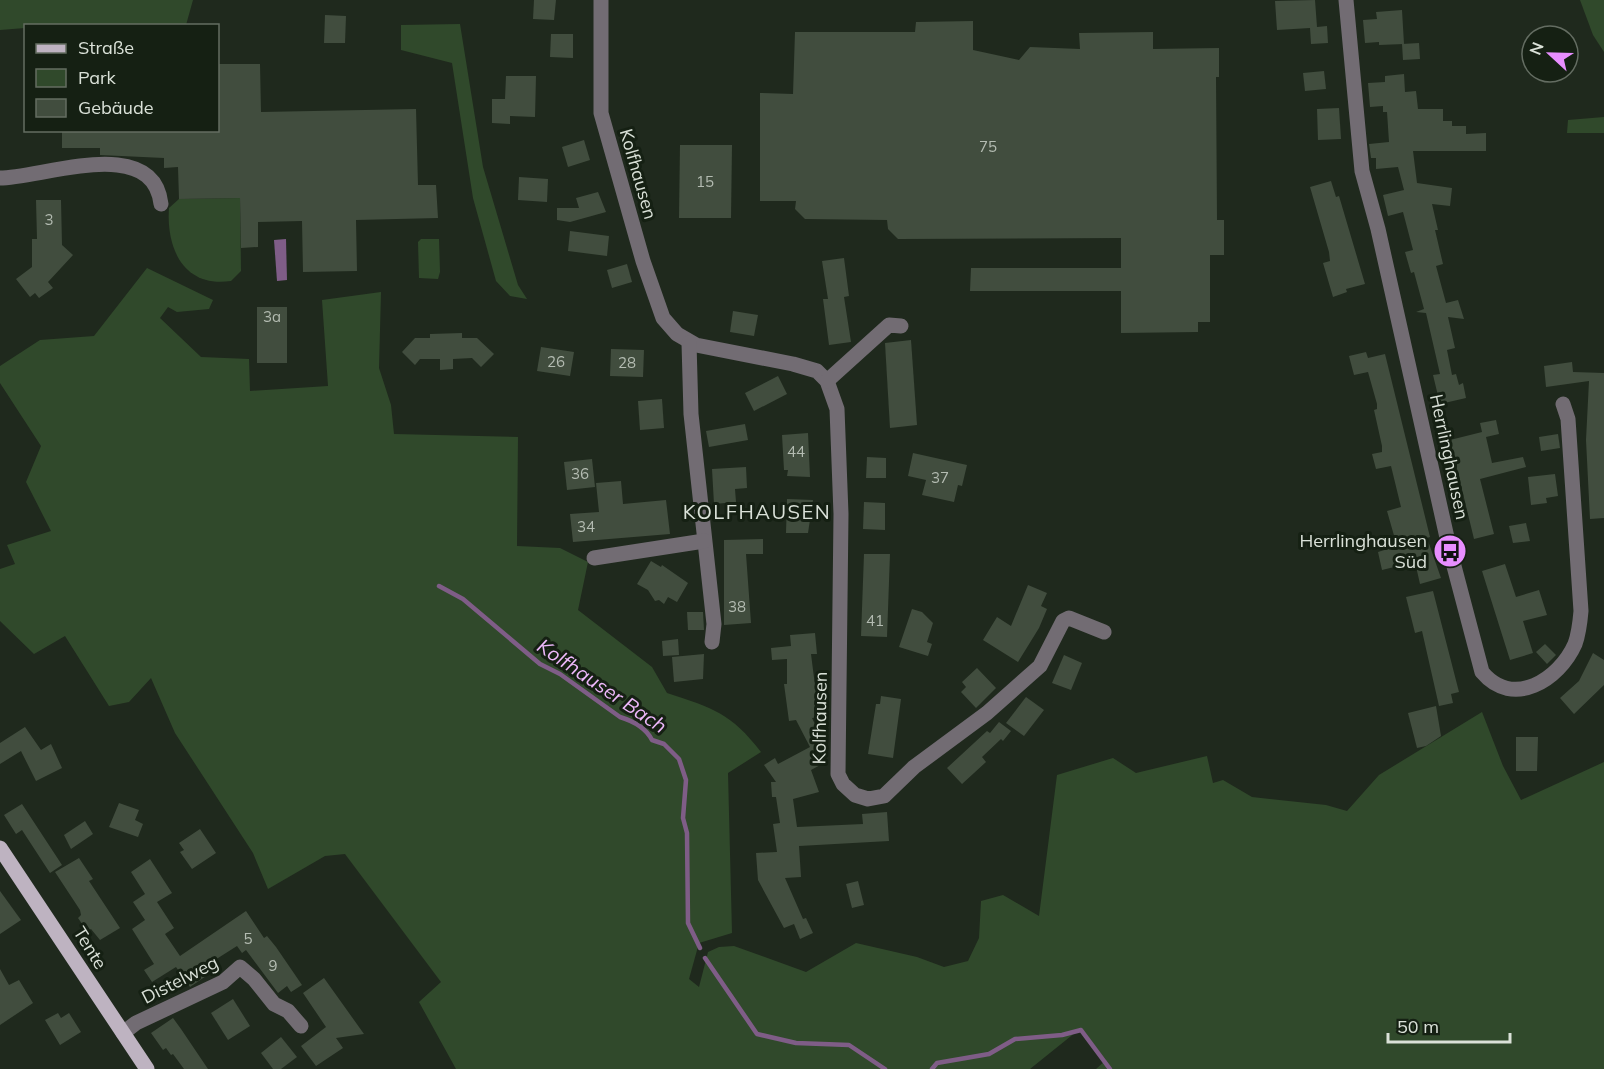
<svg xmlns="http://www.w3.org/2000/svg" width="1604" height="1069" viewBox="0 0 1604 1069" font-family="Mulish,sans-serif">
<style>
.green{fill:#30492b}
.water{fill:#7f5d87}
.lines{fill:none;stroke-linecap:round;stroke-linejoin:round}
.stream{stroke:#7f5d87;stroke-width:4.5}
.building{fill:#414d3e}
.minor{stroke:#726c73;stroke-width:15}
.major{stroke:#beb3c1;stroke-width:15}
.labels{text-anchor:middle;stroke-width:6;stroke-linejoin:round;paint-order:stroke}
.number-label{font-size:15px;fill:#b4bcb2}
.street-label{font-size:18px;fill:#dae1d8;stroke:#152013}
.poi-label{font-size:18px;fill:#dae1d8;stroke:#152013;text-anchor:end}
.neighbourhood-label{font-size:20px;letter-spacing:1.5px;fill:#dae1d8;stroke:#152013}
.water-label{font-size:20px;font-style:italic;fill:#edb8fa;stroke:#152013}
</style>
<rect width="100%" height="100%" fill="#1f291d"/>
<g class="green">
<polygon points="0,0 193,0 186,25 26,26 25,28 0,30"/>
<polygon points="1580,0 1604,0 1604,52 1593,35"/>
<polygon points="460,24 483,167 518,285 527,299 510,296 496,281 473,198 452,63 401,50 401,25"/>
<polygon points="1604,117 1604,133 1567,133 1568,120"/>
<path d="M240,198L241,271L231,281C184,288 166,249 169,208L179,199Z"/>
<polygon points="421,239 439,239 440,272 438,279 419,278 418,242"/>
<path d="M147,268L213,300L209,309L177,312L168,307L160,318L201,357L249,359L250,391L328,386L322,300L381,292L379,368L391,405L394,434L518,437L517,546L560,548L588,562L578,610L652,667L667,693C713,708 731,713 761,752L728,773L732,933L699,943L689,979L699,987L708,952L719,947L734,946L806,972L856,943L917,957L944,967L968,961L979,938L981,901L1003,895L1039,916L1057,775L1113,758L1136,773L1207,756L1213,783L1223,780L1252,797L1326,805L1347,811L1379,775L1482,712L1503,766L1521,800L1604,762V1069H1096L1106,1060L1081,1028L1030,1069H456L419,1002L441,982L345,854L325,856L268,889L253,853L175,733L151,678L129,702L109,706L65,636L34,654L0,621V569L15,564L7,545L51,531L26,482L41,446L0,383V366L40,340L94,336Z"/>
</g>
<polygon class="water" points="286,239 287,280 277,281 274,240"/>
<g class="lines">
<g class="stream">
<path d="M439,586L463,599L540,664L560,674L620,717C633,721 646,728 652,740L664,744L679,759L686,780L683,818L687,833L688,923L700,948"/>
<polyline points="705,958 757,1034 796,1043 849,1045 885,1069"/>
<polyline points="932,1069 937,1063 989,1054 1015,1039 1062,1035 1081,1030 1110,1069"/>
</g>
</g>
<g class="building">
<polygon points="534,0 556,0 554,20 533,19"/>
<polygon points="1315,0 1317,27 1327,26 1328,43 1311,44 1310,28 1277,30 1275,1"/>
<polygon points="1402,10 1404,44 1379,45 1379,42 1365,43 1363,20 1377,19 1376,12"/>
<polygon points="325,15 346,16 345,43 324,43"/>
<polygon points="973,21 973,50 1019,60 1030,47 1080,49 1079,33 1153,32 1153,49 1219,48 1219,77 1216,77 1217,220 1224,220 1224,255 1210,255 1210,322 1198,322 1198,332 1121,333 1121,291 970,291 971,268 1121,268 1121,238 898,239 888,229 887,220 805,219 795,209 796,201 760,201 760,93 793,94 795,32 915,32 916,22"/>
<polygon points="551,34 573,34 573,58 550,57"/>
<polygon points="1419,43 1420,59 1403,60 1402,44"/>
<polygon points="218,64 260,64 261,112 416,109 418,185 436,185 438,218 356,220 357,271 303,272 302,221 258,222 258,247 241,248 240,198 179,199 178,167 164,168 164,158 100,155 100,148 62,148 62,130 218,130"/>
<polygon points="1324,71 1326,89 1305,91 1303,73"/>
<polygon points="1404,74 1405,92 1416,91 1418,109 1443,109 1443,121 1452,121 1452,126 1466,126 1466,134 1486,133 1486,151 1413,151 1417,183 1452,188 1450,206 1432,204 1438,230 1435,230 1443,264 1436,266 1446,303 1458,300 1464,319 1448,317 1455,348 1447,350 1452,375 1456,374 1459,385 1463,383 1466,398 1440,404 1433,375 1440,374 1426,313 1416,312 1424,309 1414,272 1411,273 1405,252 1413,250 1403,212 1388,216 1383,195 1404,190 1398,167 1376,169 1376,158 1371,158 1369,144 1389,142 1387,112 1383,112 1383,106 1370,107 1368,83 1385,82 1385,76"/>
<polygon points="506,76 536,76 535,117 510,116 510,124 492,123 492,99 505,99"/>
<polygon points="1339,108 1341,139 1318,140 1317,109"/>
<polygon points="584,140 590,160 568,167 562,147"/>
<polygon points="680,145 732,145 731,218 679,218"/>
<polygon points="519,177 548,179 547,202 518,200"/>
<polygon points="1331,181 1336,197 1339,196 1365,284 1346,289 1347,292 1333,297 1323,263 1330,261 1329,252 1310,187"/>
<polygon points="598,192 606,212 570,222 557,220 557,208 579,208 576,198"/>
<polygon points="36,200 61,200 62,245 73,255 48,282 53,288 39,298 35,293 30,297 16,279 32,267 32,239 37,239"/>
<polygon points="570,231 609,236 607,256 568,251"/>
<polygon points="844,258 849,296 844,297 851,342 829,345 823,299 828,299 822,261"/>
<polygon points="627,264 632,282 612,288 607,270"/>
<rect x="257" y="307" width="30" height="56"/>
<polygon points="733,311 758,315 754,336 730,332"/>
<polygon points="462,333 462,338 477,338 494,354 481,367 472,358 453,359 453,369 440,370 440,359 420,359 415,365 402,352 415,338 430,338 430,334"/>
<polygon points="911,340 917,425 890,428 885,343"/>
<polygon points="541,347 574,352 570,376 537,371"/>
<polygon points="611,349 644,350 643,377 610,376"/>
<polygon points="1366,352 1368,358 1385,354 1430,537 1427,538 1441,578 1420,584 1415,562 1382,570 1378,552 1397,546 1387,511 1401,507 1391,466 1376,469 1372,454 1382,452 1382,446 1374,410 1377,409 1377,404 1368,372 1354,375 1349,356"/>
<polygon points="1572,362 1573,372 1604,373 1604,518 1590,519 1586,440 1589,381 1546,387 1544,366"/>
<polygon points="778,376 787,394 754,411 745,393"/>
<polygon points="662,399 664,428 640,430 638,401"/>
<polygon points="1496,420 1499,434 1486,437 1492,463 1523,457 1526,467 1480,479 1494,534 1474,539 1450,440 1482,432 1480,423"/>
<polygon points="745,424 748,440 709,447 706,431"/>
<polygon points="808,433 810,477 787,476 788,470 784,470 782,435"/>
<polygon points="1558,434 1560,448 1541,451 1539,437"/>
<polygon points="913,453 967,465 962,486 958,485 954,502 922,495 926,480 908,476"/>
<polygon points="867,457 886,458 886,478 866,478"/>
<polygon points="592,459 595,487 567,490 564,462"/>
<polygon points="746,467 747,488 735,489 736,502 714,504 712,469"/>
<polygon points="1555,474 1558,496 1546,498 1547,503 1531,505 1528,477"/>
<polygon points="621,481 623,504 666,500 670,534 573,542 570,514 599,512 596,483"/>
<polygon points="787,499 813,500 808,533 786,533"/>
<polygon points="864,502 885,503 885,530 863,529"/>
<polygon points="1526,523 1530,541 1513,543 1509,526"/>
<polygon points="763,539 763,554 746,554 751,623 724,625 724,540"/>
<polygon points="864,554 890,554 887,637 861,636"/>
<polygon points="651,561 661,567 662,565 688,583 677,602 668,597 664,604 659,600 655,601 648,590 637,584"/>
<polygon points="1505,564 1516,597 1539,590 1547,615 1523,621 1533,653 1510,660 1482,571"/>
<polygon points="1028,585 1047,593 1041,606 1047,609 1039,628 1018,662 983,640 997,617 1011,626"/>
<polygon points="1433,591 1459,692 1451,694 1453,703 1439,706 1422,631 1415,633 1406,597"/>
<polygon points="912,609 922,612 933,623 927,642 932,644 928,656 899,647"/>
<polygon points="687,612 703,612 704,630 688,630"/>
<polygon points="815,633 817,654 811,654 819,717 812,718 828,751 818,757 822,764 811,770 819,792 793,799 797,827 863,824 862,814 887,812 889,841 799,846 801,877 785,878 803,919 806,918 813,933 800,939 794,924 784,928 758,880 756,853 777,852 773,824 780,823 776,797 772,797 771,782 776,782 764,765 775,758 778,764 810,747 796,720 789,721 784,684 787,684 787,659 772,660 771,648 791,646 790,635"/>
<polygon points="678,639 679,655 663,656 662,641"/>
<polygon points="1545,644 1556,655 1547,664 1536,652"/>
<polygon points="1593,653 1604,660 1604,685 1574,714 1560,698 1579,681"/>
<polygon points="704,654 703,679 674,682 672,657"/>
<polygon points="1064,655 1082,663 1071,690 1052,683"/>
<polygon points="977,668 996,688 976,708 961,692 966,687 962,682"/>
<polygon points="881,696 901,699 893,758 868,754 876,704 880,704"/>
<polygon points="1026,697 1044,710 1024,736 1006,723"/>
<polygon points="1436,706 1441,736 1426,746 1417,748 1408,713"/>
<polygon points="999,722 1011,731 1003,741 1001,739 982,757 986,762 962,784 947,768 987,731 990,733"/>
<polygon points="25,727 41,750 51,744 62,768 36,781 21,751 0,764 0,743"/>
<polygon points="1516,737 1538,737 1537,771 1516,771"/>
<polygon points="119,803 139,810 135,820 143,824 138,837 109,827"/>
<polygon points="22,804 62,865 50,873 22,830 16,834 4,815"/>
<polygon points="85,821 93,834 71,849 64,835"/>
<polygon points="200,829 216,853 192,869 180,852 184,850 179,843"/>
<polygon points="79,858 93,879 89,881 120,928 100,940 91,929 87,931 78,918 81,915 80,910 55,872"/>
<polygon points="150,859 172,893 157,902 174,928 165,934 180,956 246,911 264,938 267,936 276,947 302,985 291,992 287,986 278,993 246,950 242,953 237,946 207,965 212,972 190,987 176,967 152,982 144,970 154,964 132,929 145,920 133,902 145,894 131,872"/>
<polygon points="858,881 864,905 852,908 846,884"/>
<polygon points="0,891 21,920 0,934"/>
<polygon points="0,969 9,985 19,980 33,1003 0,1025"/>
<polygon points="324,978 364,1034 336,1038 343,1048 316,1066 301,1046 326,1027 303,993"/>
<polygon points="233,999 250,1026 228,1040 211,1013"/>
<polygon points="58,1013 61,1018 69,1013 81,1032 60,1045 45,1020"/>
<polygon points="173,1018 181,1029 208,1069 184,1069 173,1054 171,1055 166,1048 163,1050 151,1033"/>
<polygon points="281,1037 297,1057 281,1069 273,1069 261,1053"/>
</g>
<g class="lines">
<g class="minor">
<polyline points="601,0 601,113 643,261 663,318 677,334 696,345 793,364 817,371 827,381 837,409 841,514 838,774 843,784 855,795 868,799 884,796 914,767 987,713 1040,666 1063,621 1069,618 1104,632"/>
<path d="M1346,0L1362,171L1378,229L1450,551L1482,672C1513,709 1559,680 1575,644C1579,633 1580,623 1581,611L1568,419L1563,404"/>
<path d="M0,178C42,178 153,134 161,204"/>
<polyline points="689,343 691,414 714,624 712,642"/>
<polyline points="827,381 889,325 901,326"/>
<polyline points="594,558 704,541"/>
<polyline points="123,1033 136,1023 223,982 240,967 254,979 274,1004 288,1011 301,1026"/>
</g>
<polyline class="major" points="0,848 147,1069"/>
</g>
<defs>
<g id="bus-disc" transform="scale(1.725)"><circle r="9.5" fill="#e88eff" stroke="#152013"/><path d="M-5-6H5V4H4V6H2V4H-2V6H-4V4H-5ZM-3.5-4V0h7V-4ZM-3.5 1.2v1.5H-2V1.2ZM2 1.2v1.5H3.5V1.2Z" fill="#111"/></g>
</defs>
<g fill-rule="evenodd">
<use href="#bus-disc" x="1450" y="551"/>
</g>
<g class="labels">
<g class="number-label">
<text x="988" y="152">75</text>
<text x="705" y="187">15</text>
<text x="49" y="225">3</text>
<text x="272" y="322">3a</text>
<text x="556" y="367">26</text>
<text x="627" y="368">28</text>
<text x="796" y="457">44</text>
<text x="580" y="479">36</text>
<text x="940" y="483">37</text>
<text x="586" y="532">34</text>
<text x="737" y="612">38</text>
<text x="875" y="626">41</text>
<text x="248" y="944">5</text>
<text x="273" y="971">9</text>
</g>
<g class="street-label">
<text transform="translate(638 174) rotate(74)" y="6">Kolfhausen</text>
<text transform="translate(1449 457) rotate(78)" y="6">Herrlinghausen</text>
<text transform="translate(820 718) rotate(-89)" y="6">Kolfhausen</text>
<text transform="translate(90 948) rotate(58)" y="6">Tente</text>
<text transform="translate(180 980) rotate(-27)" y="6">Distelweg</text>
</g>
<g class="poi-label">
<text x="1427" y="547">Herrlinghausen<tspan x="1427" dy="21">Süd</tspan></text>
</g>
<g class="neighbourhood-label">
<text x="757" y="519">KOLFHAUSEN</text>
</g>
<g class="water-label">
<text transform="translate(602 686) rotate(34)" y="7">Kolfhauser Bach</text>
</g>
</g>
<rect x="24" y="24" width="195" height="108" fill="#152013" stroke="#646d62" stroke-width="1.5"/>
<rect x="36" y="44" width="30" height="9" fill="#beb3c1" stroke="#646d62" stroke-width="1.5"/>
<text x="78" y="54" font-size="18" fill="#dae1d8">Straße</text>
<rect x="36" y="69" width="30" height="18" fill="#30492b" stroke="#646d62" stroke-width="1.5"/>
<text x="78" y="84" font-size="18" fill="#dae1d8">Park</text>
<rect x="36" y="99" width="30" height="18" fill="#414d3e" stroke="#646d62" stroke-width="1.5"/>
<text x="78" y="114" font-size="18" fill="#dae1d8">Gebäude</text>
<g transform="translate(1550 54) rotate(292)"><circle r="28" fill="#152013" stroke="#646d62" stroke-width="1.5"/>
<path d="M0-4.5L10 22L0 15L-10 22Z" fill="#e88eff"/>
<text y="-9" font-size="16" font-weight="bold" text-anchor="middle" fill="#dae1d8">N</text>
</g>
<path d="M1388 1033v9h122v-9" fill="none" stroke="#dae1d8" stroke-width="3"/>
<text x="1397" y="1033" font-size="18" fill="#dae1d8" stroke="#152013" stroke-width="4.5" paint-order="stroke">50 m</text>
</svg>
